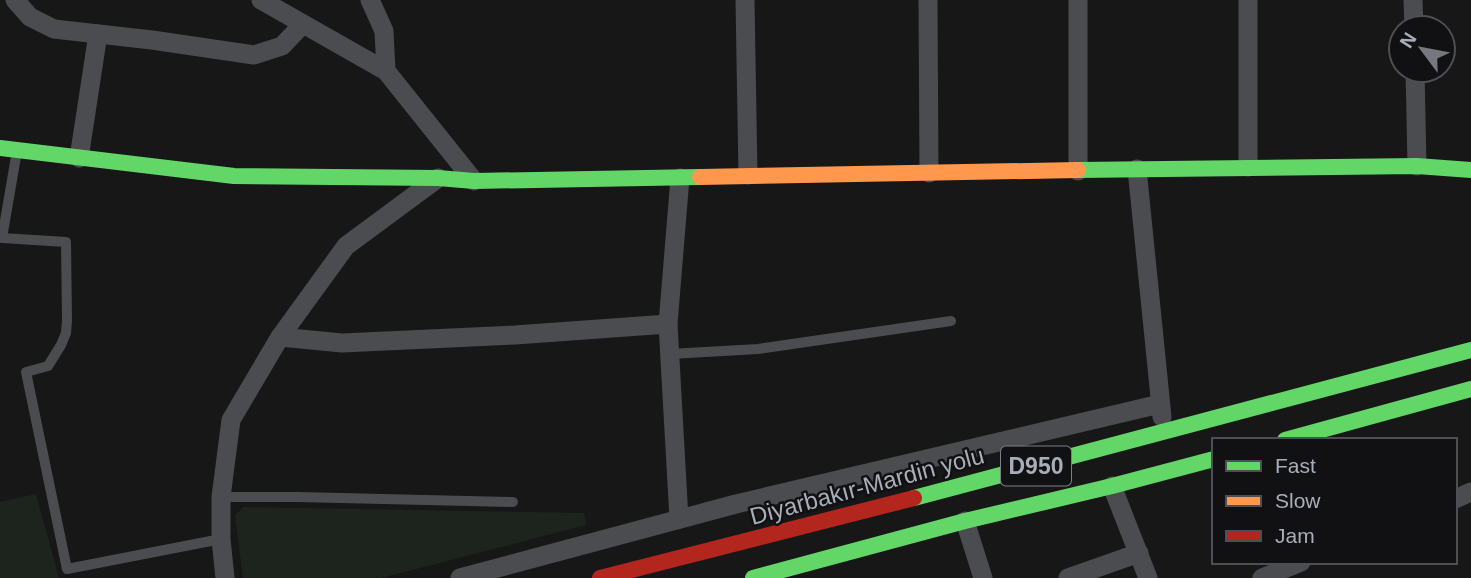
<svg xmlns="http://www.w3.org/2000/svg" width="1471" height="578" viewBox="0 0 1471 578" font-family="Helvetica,sans-serif">
<style>
.green{fill:#1d241e}
.lines{fill:none;stroke-linecap:round;stroke-linejoin:round}
.lane{stroke:#4b4c50;stroke-width:10}
.street{stroke:#4b4c50;stroke-width:19}
.fast{stroke:#63d668;stroke-width:16}
.slow{stroke:#ff974d;stroke-width:16}
.jam{stroke:#b3261e;stroke-width:16}
.labels{text-anchor:middle;stroke-width:5;stroke-linejoin:round;paint-order:stroke}
.shield{fill:#111113;stroke:#7b7e86;stroke-width:2}
.shield-label{font-size:23px;font-weight:bold;fill:#a8adb8}
.street-label{font-size:24px;fill:#a8adb8;stroke:#111113}
</style>
<rect width="100%" height="100%" fill="#171717"/>
<g class="green">
<polygon points="36,494 59,578 0,578 0,502"/>
<polygon points="243,507 584,513 586,525 381,578 243,578 235,516"/>
</g>
<g class="lines">
<g class="lane">
<polyline points="17,151 2,238 66,242 67,320 66,333 61,345 48,366 26,372 67,569 221,539"/>
<polyline points="670,354 758,349 951,321"/>
<polyline points="221,497 298,497 513,502"/>
</g>
<g class="street">
<polyline points="15,0 30,17 54,29 152,40 254,55 282,46 303,24"/>
<polyline points="261,0 386,71 474,181"/>
<polyline points="370,0 384,31 386,71"/>
<polyline points="745,0 748,175"/>
<polyline points="928,0 929,173"/>
<polyline points="1078,0 1078,171"/>
<polyline points="1413,0 1414,28"/>
<polyline points="1415,70 1417,166"/>
<polyline points="79,158 98,34"/>
<polyline points="1248,167 1248,0"/>
<polyline points="1137,169 1162,417"/>
<polyline points="280,337 342,343 515,335 668,324"/>
<polyline points="1112,486 1148,578"/>
<polyline points="1455,499 1471,492"/>
<polyline points="679,519 668,324 680,178"/>
<polyline points="965,521 983,578"/>
<polyline points="225,578 221,539 221,497 231,420 280,337 346,246 438,178"/>
<polyline points="460,578 736,504 1160,404"/>
<polyline points="1068,578 1139,553"/>
<polyline points="1262,578 1301,562"/>
</g>
<g class="fast">
<polyline points="0,148 234,176 438,178 474,181 700,177"/>
<polyline points="1078,170 1417,166 1471,170"/>
<polyline points="1285,440 1471,389"/>
<polyline points="914,498 1471,350"/>
<polyline points="753,578 965,521 1112,486 1214,459"/>
</g>
<polyline class="slow" points="700,177 1078,170"/>
<polyline class="jam" points="600,578 914,498"/>
</g>
<g class="labels">
<rect class="shield" x="1001" y="446.5" width="70" height="39" rx="5"/>
<g class="shield-label">
<text x="1036" y="474">D950</text>
</g>
<g class="street-label">
<text transform="translate(867 486) rotate(-15)" y="8">Diyarbakır-Mardin yolu</text>
</g>
</g>
<rect x="1212" y="438" width="245" height="126" fill="#111113" stroke="#4d4f55" stroke-width="2"/>
<rect x="1226" y="461" width="35" height="10" fill="#63d668" stroke="#4d4f55" stroke-width="2"/>
<text x="1275" y="473" font-size="21" fill="#a8adb8">Fast</text>
<rect x="1226" y="496" width="35" height="10" fill="#ff974d" stroke="#4d4f55" stroke-width="2"/>
<text x="1275" y="508" font-size="21" fill="#a8adb8">Slow</text>
<rect x="1226" y="531" width="35" height="10" fill="#b3261e" stroke="#4d4f55" stroke-width="2"/>
<text x="1275" y="543" font-size="21" fill="#a8adb8">Jam</text>
<g transform="translate(1422 49) rotate(302)"><circle r="33" fill="#111113" stroke="#4d4f55" stroke-width="2"/>
<path d="M0-5L12 26L0 18L-12 26Z" fill="#757880"/>
<text y="-10" font-size="19" font-weight="bold" text-anchor="middle" fill="#a8adb8">N</text>
</g>
</svg>
